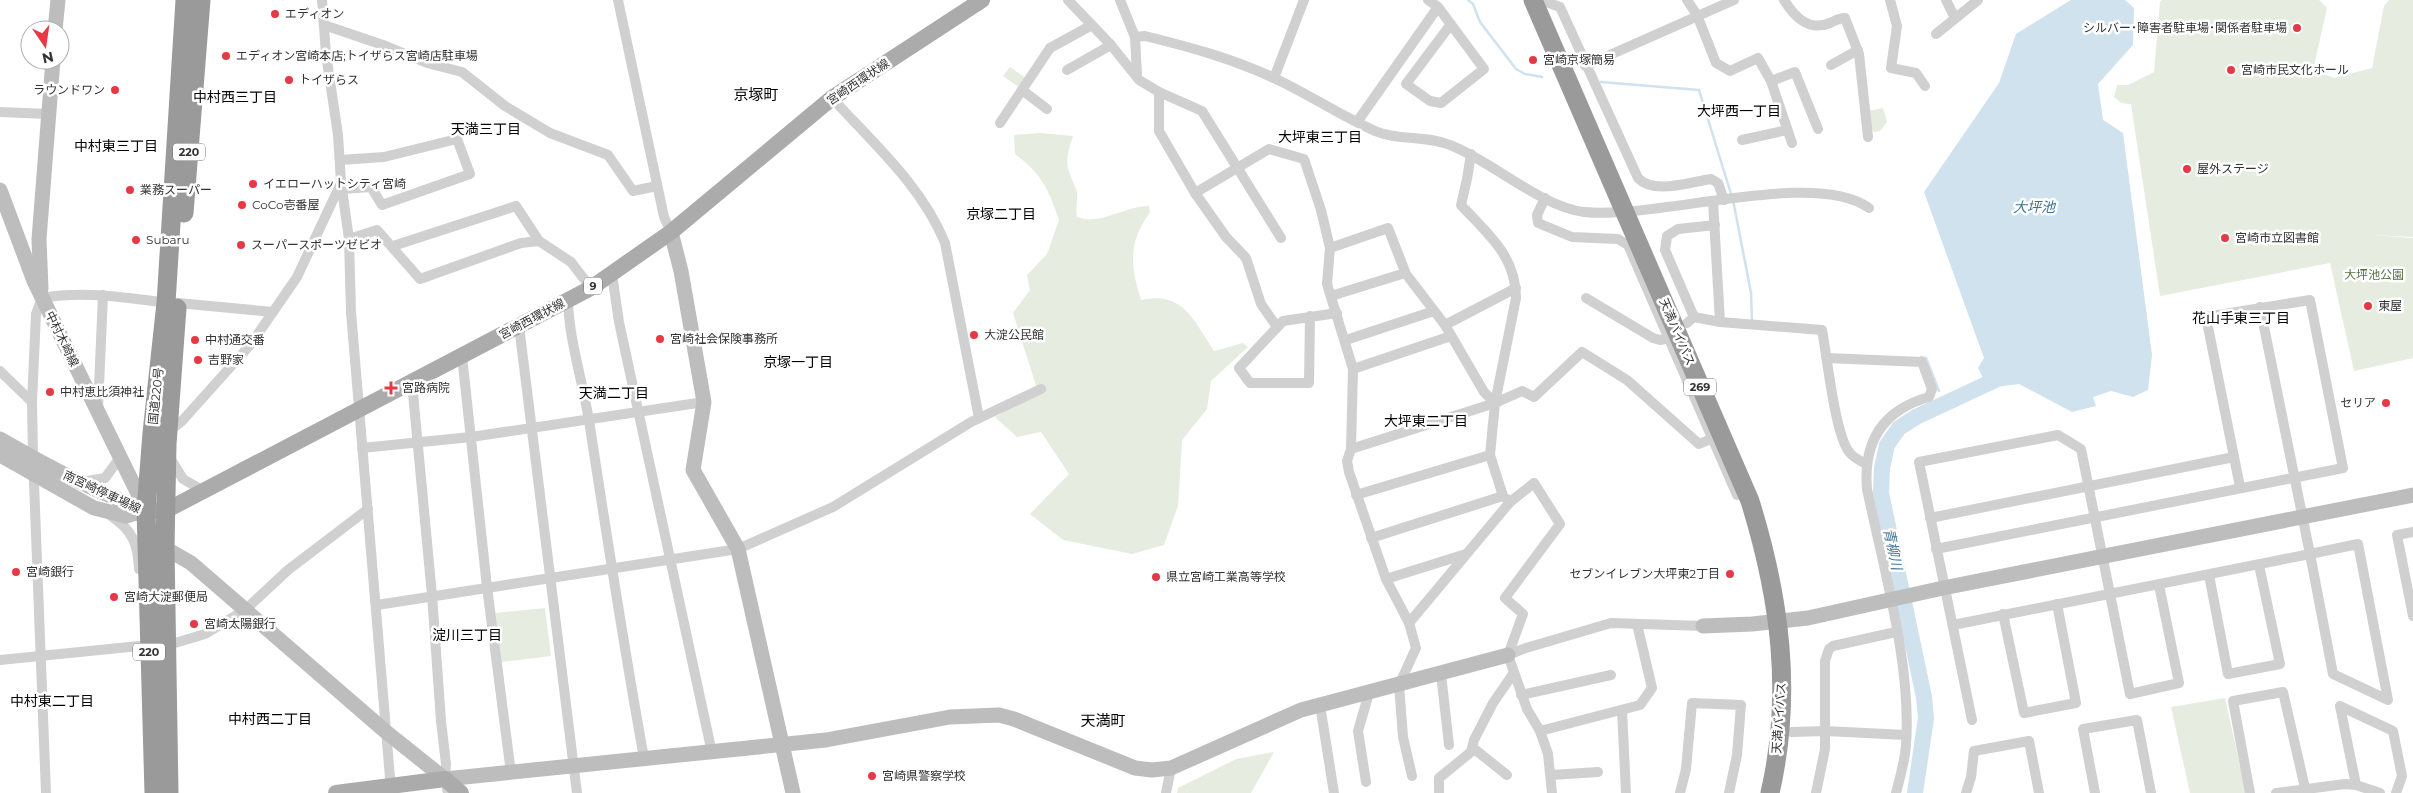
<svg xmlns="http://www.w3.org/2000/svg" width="2413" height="793" viewBox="0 0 2413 793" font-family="Montserrat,'Noto Sans JP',sans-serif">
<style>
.green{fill:#e6ecdf}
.water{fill:#cfe2ee}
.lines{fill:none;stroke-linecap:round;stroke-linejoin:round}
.stream{stroke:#cfe2ee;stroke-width:2.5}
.river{stroke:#cfe2ee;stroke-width:16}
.street{stroke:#d0d0d0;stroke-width:10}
.secondary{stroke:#bdbdbd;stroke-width:15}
.primary{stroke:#ababab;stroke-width:16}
.highway{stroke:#9a9a9a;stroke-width:19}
.poi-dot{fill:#e63946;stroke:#fff;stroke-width:2}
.labels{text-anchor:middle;stroke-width:5;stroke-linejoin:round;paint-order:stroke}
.shield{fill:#fff;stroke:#707070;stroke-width:1}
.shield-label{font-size:11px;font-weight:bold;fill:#333}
.poi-label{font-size:12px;fill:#333;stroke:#fff;text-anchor:start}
.street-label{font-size:12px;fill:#333;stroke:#fff}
.park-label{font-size:12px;fill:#56703f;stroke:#fff}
.neighbourhood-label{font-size:14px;fill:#000;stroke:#fff}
.water-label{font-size:14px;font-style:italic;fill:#3f7597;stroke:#fff}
.quarter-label{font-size:15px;fill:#000;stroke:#fff}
</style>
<rect width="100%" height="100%" fill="#fff"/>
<g class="green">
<polygon points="2162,0 2319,0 2327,8 2313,70 2334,78 2372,68 2384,6 2389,0 2413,0 2413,237 2372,235 2343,238 2372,235 2413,238 2413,358 2354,371 2330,263 2160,296 2131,104 2121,103 2114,97 2117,85 2128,85 2154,72 2160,2"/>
<polygon points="1010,67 1027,79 1020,88 1003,76"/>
<polygon points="1883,108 1887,122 1880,131 1874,132 1870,128 1868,111"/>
<path d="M1040,133L1073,136C1064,163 1066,165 1076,189C1079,197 1075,208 1077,217C1101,226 1124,206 1149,206L1150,212C1128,243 1130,265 1141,300C1184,291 1193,320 1214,351L1243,343L1248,347L1211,381L1207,409L1182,440L1178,506L1164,545L1132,554L1063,540L1030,514L1069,474L1041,432L1017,437L995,417L1038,392L1013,313L1030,290L1027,275L1047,254L1059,220C1049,190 1042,174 1015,154L1014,135Z"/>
<polygon points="545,608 551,656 501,662 495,613"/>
<polygon points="2225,698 2246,793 2190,793 2171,707"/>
<polygon points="1274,752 1251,793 1177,793 1178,788 1236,759"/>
</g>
<polygon class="water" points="2071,0 2125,0 2134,8 2133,45 2098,84 2103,120 2123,133 2152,355 2148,390 2133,397 2111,391 2093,397 2096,406 2072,412 2019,384 1988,388 1978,368 1984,358 1924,192 1999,83 2016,34"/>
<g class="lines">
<g class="stream">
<polyline points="1468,0 1473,4 1480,22 1516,69 1525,74 1542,77"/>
<polyline points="1601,82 1699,90 1731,194"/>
<polyline points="1733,200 1751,293 1752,321"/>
<polyline points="1921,357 1926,358 1939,391"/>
</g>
<polyline class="river" points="1915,793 1926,718 1924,697 1881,493 1882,468 1887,445 1899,428 1916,417 2006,375"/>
<g class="street">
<polyline points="322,0 326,54 338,135 341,182 349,239 351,312 391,790"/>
<polyline points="618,0 664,217 671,232"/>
<polyline points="1068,0 1111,45 1139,80 1159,92 1159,131 1195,193 1226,237 1246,258 1261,304 1277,327"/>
<polyline points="1120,0 1135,37 1137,75"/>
<polyline points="1687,0 1697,15 1716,63 1730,71 1758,58 1771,81 1792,143"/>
<path d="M1784,0C1794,16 1808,32 1830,23C1835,21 1838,18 1845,18L1859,54L1868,137"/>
<polyline points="1890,0 1897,26 1891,68 1916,73 1925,86"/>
<polyline points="1946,0 1955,18"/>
<path d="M1546,2L1560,7L1638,178C1654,195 1689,182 1711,179L1718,183L1724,200"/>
<polyline points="1438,7 1484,69 1441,103 1430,101 1406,84 1451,24"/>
<polyline points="324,25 386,46 427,63 462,72 505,106 550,133 608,155 633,191 657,186"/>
<polyline points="1936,34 1978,0"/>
<path d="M1135,37L1145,36C1190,47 1234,59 1276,79C1310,95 1341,116 1375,131C1399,141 1426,135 1450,145C1492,161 1541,207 1584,212C1656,220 1814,168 1869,208"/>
<polyline points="1831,65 1858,50"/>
<polyline points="1585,66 1734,0"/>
<polyline points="1067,70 1111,45"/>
<polyline points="1274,78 1304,0"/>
<polyline points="1771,81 1795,72 1818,129"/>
<polyline points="1022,90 1047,109"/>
<polyline points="1159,92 1202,111 1281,238"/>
<path d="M832,98C873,143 922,186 945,243L979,418"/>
<polyline points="0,112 48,114"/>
<polyline points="1357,122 1438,7 1428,0"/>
<polyline points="1000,123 1050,48 1092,25"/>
<polyline points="1742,140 1787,130"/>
<polyline points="340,160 384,157 457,139 470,174 382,205 371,187 342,189"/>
<polyline points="1195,193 1269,149 1304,159 1321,210 1330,248 1327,284 1353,369 1351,449 1347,461 1349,472 1386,579 1409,623 1416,648 1399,685 1403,737 1412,776"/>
<polyline points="1545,198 1537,215 1538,223 1572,237 1618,239 1628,245 1737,495"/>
<polyline points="1713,201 1720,322"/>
<polyline points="349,239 377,230 420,279 521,243 539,241"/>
<polyline points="393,246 516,206 539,241 571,262 591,288"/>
<polyline points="1330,248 1388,228 1406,274 1445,325 1484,392 1495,403"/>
<polyline points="612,274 619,322 712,753"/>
<polyline points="1331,296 1405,273"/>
<polyline points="1586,298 1653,338 1660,340 1669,338"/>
<path d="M568,300C569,342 584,385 590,427C607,538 624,648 644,758"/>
<polyline points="178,303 273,312"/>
<polyline points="1310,316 1309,383 1250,383 1239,368 1283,321 1337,313"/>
<polyline points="1694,317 1665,250 1667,236 1678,229 1715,225"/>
<path d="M1687,323L1694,317L1720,322L1822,330C1827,355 1835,437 1850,453C1854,458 1861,461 1866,464"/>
<polyline points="1445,325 1516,288"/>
<polyline points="519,326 577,793"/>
<polyline points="1346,340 1434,311"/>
<polyline points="462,356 487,587 511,773"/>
<path d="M1827,358L1922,362L1932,389L1929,397C1883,410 1863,441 1867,489C1883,566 1912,666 1906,745C1905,761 1900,777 1896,793"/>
<polyline points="1353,369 1451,336"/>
<polyline points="0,371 32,402"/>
<polyline points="412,383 432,595 441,721 446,764 445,779 448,793"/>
<polyline points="98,409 103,295"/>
<polyline points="169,431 182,421 251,344 297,277 341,183"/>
<polyline points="362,448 471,437 704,402"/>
<polyline points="1351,449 1495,403 1522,391 1534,397 1582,352 1627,380 1699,444 1711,439"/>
<polyline points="170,458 183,479 202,490"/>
<polyline points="82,482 105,478 116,463 121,462"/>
<polyline points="1356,495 1490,455"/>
<polyline points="1510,502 1534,483 1560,524 1505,598 1523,614 1508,655 1527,709 1540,731 1548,754 1552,793"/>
<path d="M110,515C132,530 138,543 139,569"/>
<polyline points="1930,518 2234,457"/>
<polyline points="2413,532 2397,535 2413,616"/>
<polyline points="1371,538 1503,496"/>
<polygon points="2358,544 2388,700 2333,674 2310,554"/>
<polyline points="1936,549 2343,468 2310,300 2206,317 2240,487"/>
<polyline points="2209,575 2228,674 2280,664 2259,565"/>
<polyline points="1386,579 1466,554"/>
<polyline points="377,605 738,549 833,507 971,422 1041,389"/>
<polyline points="2003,614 2024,713 2076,703 2057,604"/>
<path d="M1409,623L1510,502L1503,496L1490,455L1495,403L1516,298C1516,256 1488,234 1461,205L1467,179L1471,154"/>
<polyline points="1953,625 2310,554 2260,307"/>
<polyline points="165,646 205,634 245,610 288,570 368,509"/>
<polyline points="1508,655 1526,648 1611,623 1703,626"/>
<polyline points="0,660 149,645"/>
<polyline points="1441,674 1449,745"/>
<polyline points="1521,695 1611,675"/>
<polyline points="1320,705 1334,793"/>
<polyline points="1622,710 1626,793"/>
<polyline points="1972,720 1919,462 2058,435 2081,449 2130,694 2179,683 2159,585"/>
<polyline points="1540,731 1640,705 1652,688 1637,624"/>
<polyline points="1792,732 1825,731 1906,735"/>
<polyline points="1473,748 1507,775"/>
<polyline points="1551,775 1598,772"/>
<polyline points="1366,782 1358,731 1369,693"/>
<polyline points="2356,785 2340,706 2393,731 2402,776 2396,793"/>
<path d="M46,793L33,457L32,402L36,314L42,298C83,291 124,297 166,303"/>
<polyline points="1166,793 1171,768"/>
<polyline points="1439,793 1439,778 1471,752 1474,740 1493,703 1513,674"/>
<polyline points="1680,793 1686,769 1692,703 1741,705 1737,755 1729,793"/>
<polyline points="1816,793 1825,749 1825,661 1829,649 1833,646 1896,632"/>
<polyline points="1966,793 1971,777 1974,751 2029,741 2039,793"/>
<polyline points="2095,793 2083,729 2137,720 2151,793"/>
<polyline points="2250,793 2233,701 2283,692 2305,788"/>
<polyline points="2276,793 2345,784 2356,785 2380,793"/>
</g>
<g class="secondary">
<polyline points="55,30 58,0"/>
<polyline points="0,190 34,281 146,510"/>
<polyline points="671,232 681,271 704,402 693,470 738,549 793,793"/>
<polyline points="41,289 39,239 53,60"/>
<path d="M0,439C47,466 95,492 146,510"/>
<polyline points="0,455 94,508 126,516 146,510"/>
<polyline points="165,548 191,563 385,731 445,779 826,740 950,717 999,715 1014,719 1135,768 1152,770 1171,768 1301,710 1508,655"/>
<polyline points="1703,626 1752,624 1808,618 1943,588 2413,495"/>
</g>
<g class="primary">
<polyline points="146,510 165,511 591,288 671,232 832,98 982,0"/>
<polyline points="336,793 445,779 461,793"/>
</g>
<g class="highway">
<path d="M1533,0L1750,501C1780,598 1793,693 1770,793"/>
<polyline points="184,213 201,0"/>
<polyline points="154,793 146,510 152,433 166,303 185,0"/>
<polyline points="169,793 165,548 167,444 177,308"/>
</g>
</g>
<g class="poi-dot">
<circle cx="275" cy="14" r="5"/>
<circle cx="2297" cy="28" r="5"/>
<circle cx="226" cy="56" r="5"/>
<circle cx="1533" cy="60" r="5"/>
<circle cx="2231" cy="70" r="5"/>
<circle cx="289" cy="80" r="5"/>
<circle cx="115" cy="90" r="5"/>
<circle cx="2187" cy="169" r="5"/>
<circle cx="253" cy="184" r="5"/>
<circle cx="130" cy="190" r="5"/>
<circle cx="242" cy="205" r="5"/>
<circle cx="2225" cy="238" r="5"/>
<circle cx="136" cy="240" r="5"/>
<circle cx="241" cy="245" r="5"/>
<circle cx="2368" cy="306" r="5"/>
<circle cx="974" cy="335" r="5"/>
<circle cx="660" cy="339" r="5"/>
<circle cx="195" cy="340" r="5"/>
<circle cx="198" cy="360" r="5"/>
<path d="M388.5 380.5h5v5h5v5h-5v5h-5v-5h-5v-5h5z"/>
<circle cx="50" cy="392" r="5"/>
<circle cx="2386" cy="403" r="5"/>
<circle cx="16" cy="572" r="5"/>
<circle cx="1730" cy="574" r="5"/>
<circle cx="1156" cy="577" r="5"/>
<circle cx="114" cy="597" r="5"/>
<circle cx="194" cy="624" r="5"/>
<circle cx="872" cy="776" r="5"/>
</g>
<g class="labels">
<g class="shield">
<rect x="173" y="143.5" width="32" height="17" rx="4"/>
<rect x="584" y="277.5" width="18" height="17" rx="4"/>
<rect x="1684" y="378.5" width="32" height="17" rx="4"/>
<rect x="133" y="643.5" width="32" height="17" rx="4"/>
</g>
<g class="shield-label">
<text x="189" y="156">220</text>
<text x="593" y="290">9</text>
<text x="1700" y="391">269</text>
<text x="149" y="656">220</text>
</g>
<g class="poi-label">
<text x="285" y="18">エディオン</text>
<text x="2287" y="32" text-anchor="end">シルバー･障害者駐車場･関係者駐車場</text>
<text x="236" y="60">エディオン宮崎本店;トイザらス宮崎店駐車場</text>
<text x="1543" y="64">宮崎京塚簡易</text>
<text x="2241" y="74">宮崎市民文化ホール</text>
<text x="299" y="84">トイザらス</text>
<text x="105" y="94" text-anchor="end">ラウンドワン</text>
<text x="2197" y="173">屋外ステージ</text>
<text x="263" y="188">イエローハットシティ宮崎</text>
<text x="140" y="194">業務スーパー</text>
<text x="252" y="209">CoCo壱番屋</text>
<text x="2235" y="242">宮崎市立図書館</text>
<text x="146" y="244">Subaru</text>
<text x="251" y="249">スーパースポーツゼビオ</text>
<text x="2378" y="310">東屋</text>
<text x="984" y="339">大淀公民館</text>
<text x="670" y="343">宮崎社会保険事務所</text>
<text x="205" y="344">中村通交番</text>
<text x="208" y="364">吉野家</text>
<text x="402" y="392">宮路病院</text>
<text x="60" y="396">中村恵比須神社</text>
<text x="2376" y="407" text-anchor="end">セリア</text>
<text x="26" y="576">宮崎銀行</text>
<text x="1720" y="578" text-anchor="end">セブンイレブン大坪東2丁目</text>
<text x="1166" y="581">県立宮崎工業高等学校</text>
<text x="124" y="601">宮崎大淀郵便局</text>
<text x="204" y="628">宮崎太陽銀行</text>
<text x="882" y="780">宮崎県警察学校</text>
</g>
<g class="street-label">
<text transform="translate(858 82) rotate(-34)" y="4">宮崎西環状線</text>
<text transform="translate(532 319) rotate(-28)" y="4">宮崎西環状線</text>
<text transform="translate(1677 332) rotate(67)" y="4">天満バイパス</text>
<text transform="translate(62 339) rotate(64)" y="4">中村木崎線</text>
<text transform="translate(156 396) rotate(-84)" y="4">国道220号</text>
<text transform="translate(102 492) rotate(25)" y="4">南宮崎停車場線</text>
<text transform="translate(1779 718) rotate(-86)" y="4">天満バイパス</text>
</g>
<g class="park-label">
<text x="2374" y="279">大坪池公園</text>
</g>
<g class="neighbourhood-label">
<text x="235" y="102">中村西三丁目</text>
<text x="1739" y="116">大坪西一丁目</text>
<text x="486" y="134">天満三丁目</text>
<text x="1320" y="142">大坪東三丁目</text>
<text x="116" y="151">中村東三丁目</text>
<text x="1001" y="219">京塚二丁目</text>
<text x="2241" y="323">花山手東三丁目</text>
<text x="798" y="367">京塚一丁目</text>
<text x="614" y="398">天満二丁目</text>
<text x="1426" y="426">大坪東二丁目</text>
<text x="467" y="640">淀川三丁目</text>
<text x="52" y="706">中村東二丁目</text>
<text x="270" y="724">中村西二丁目</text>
</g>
<g class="water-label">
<text x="2034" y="212">大坪池</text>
<text transform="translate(1893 549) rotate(78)" y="5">青柳川</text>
</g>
<g class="quarter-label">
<text x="756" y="100">京塚町</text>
<text x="1103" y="726">天満町</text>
</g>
</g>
<g transform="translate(45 45) rotate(167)"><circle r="24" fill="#ffffff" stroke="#adadad"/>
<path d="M0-4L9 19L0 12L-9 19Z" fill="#e63946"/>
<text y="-8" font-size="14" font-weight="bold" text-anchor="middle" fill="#333333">N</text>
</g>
</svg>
